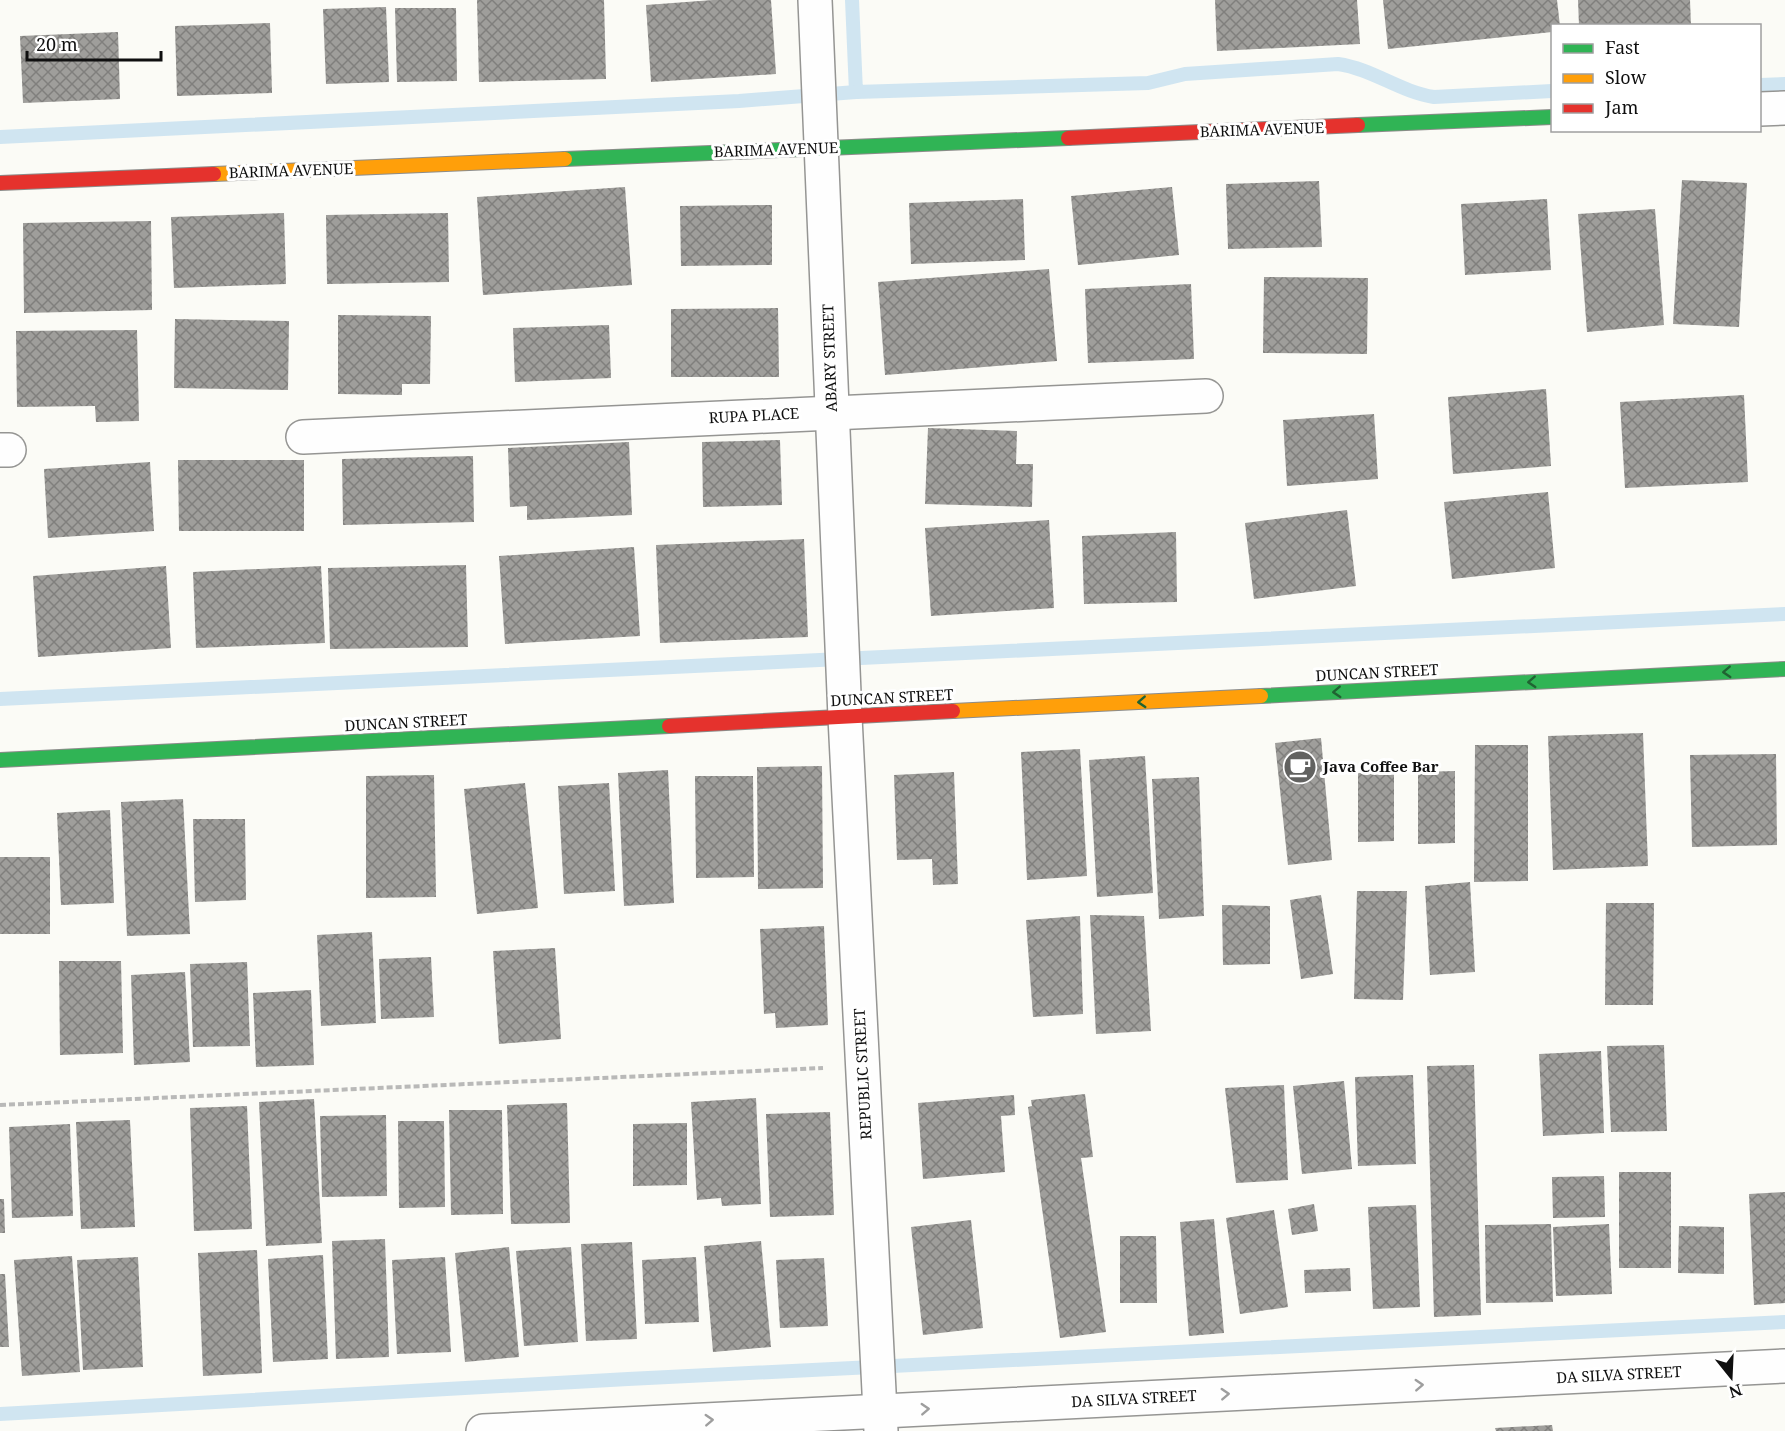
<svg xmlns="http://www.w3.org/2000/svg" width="1785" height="1431" viewBox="0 0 1785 1431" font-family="'Noto Serif',serif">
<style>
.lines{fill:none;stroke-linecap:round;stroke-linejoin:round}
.stream{stroke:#d0e5f1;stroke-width:14}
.building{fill:url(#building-cross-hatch)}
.street-casing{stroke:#959593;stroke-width:36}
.fast-casing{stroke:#8c8c8a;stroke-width:16}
.slow-casing{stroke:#8c8c8a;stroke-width:16}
.jam-casing{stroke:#8c8c8a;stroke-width:16}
.path{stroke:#b9b9b8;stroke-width:4;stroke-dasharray:6 3;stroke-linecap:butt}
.street{stroke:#fefefe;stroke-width:33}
.fast{stroke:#30b455;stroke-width:14}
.slow{stroke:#ff9f0a;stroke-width:14}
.jam{stroke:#e5322d;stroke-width:14}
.oneway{stroke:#206232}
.oneway2{stroke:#9e9e9e}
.labels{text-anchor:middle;stroke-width:6;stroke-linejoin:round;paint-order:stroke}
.street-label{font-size:15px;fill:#0f0f0f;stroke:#fff}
.poi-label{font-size:15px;font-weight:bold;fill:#0f0f0f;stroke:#fff;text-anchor:start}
</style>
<defs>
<pattern id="building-cross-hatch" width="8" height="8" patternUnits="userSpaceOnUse" patternTransform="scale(1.5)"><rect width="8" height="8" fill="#9f9e9b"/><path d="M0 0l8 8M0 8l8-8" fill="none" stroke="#807f7d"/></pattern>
</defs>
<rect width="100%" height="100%" fill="#fbfbf6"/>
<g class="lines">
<g class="stream">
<path d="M852,0L856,92L1148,83L1185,74L1338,64C1373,69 1400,92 1434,97L1552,91"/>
<polyline points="1760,85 1785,84"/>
<polyline points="0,137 739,101 856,92"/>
<polyline points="0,699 1785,614"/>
<polyline points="0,1414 628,1379 1785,1322"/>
</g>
</g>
<g class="building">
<polygon points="477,0 604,0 606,79 479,82"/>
<polygon points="713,0 771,0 776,74 651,82 646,5"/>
<polygon points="1215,0 1357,0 1360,44 1217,51"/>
<polygon points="1383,0 1557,0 1560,26 1552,26 1552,32 1388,49"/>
<polygon points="1578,0 1690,0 1691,26 1579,26"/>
<polygon points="386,7 389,82 326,84 323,9"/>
<polygon points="395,8 456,8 457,81 397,82"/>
<polygon points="270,23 272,93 177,96 175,26"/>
<polygon points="118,32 120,99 23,103 20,36"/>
<polygon points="1682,180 1747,183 1739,327 1673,324"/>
<polygon points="1319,181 1322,247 1228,249 1226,184"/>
<polygon points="625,187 632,285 483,295 477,197"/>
<polygon points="1172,187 1179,255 1078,265 1071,196"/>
<polygon points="1023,199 1025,260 911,264 909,203"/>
<polygon points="1547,199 1551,270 1465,275 1461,204"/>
<polygon points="772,205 772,265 681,266 680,206"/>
<polygon points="1655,209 1664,325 1587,332 1578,214"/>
<polygon points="284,213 286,284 174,288 171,217"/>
<polygon points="448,213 449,282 327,284 326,215"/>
<polygon points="151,221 152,310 24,313 23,223"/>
<polygon points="1049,269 1057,361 885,375 878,282"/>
<polygon points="1264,277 1368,278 1367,354 1263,353"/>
<polygon points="1191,284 1194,359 1088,363 1085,289"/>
<polygon points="778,308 779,377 671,377 671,309"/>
<polygon points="338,315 431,316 430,384 402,384 402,395 338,394"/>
<polygon points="175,319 289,321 288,390 174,388"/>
<polygon points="609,325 611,378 515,382 513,328"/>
<polygon points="137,330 139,421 96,422 95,406 17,407 16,331"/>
<polygon points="1546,389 1551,466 1453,474 1448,397"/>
<polygon points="1744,395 1748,482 1625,488 1620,402"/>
<polygon points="1374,414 1378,479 1287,486 1283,420"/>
<polygon points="928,428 1017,431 1016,464 1033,464 1032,507 925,504"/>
<polygon points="780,440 782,505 703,507 702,442"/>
<polygon points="629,442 632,515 527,520 527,506 510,507 508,448"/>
<polygon points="473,456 474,522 343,525 342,459"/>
<polygon points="178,460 304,460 304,531 179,531"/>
<polygon points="150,462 154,531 48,538 44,469"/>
<polygon points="1548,492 1555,568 1452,579 1444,502"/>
<polygon points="1347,510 1356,586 1254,599 1245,523"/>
<polygon points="1049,520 1054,608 931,616 925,528"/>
<polygon points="1176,532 1177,602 1084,604 1082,536"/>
<polygon points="804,539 808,637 660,643 656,545"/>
<polygon points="634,547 640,636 505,644 499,556"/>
<polygon points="466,565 468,647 330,649 328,568"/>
<polygon points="166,566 171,648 38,657 33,576"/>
<polygon points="321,566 325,643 196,648 193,572"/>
<polygon points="1643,733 1648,866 1553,870 1548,736"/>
<polygon points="1321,738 1332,860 1288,865 1275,743"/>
<polygon points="1475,745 1528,745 1528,881 1474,882"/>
<polygon points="1080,749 1087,876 1027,880 1021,752"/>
<polygon points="1776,754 1777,845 1692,847 1690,755"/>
<polygon points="1145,756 1153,893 1097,897 1089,760"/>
<polygon points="822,766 823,888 758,889 757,767"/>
<polygon points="668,770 674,903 624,906 618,773"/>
<polygon points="1455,771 1455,843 1418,844 1418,772"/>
<polygon points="954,772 958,884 933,885 932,859 897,860 894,775"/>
<polygon points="1394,772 1394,841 1358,842 1358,773"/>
<polygon points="434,775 436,897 366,898 366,776"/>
<polygon points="695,776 753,776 754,877 696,878"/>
<polygon points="1199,777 1204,916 1159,919 1152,779"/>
<polygon points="525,783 538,908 477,914 464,789"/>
<polygon points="609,783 615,891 564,894 558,786"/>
<polygon points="183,799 190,934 127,936 121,802"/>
<polygon points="110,810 114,903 61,905 57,813"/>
<polygon points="193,819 245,819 246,900 195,902"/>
<rect x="0" y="857" width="50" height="77"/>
<polygon points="1470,882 1475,972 1430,975 1425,886"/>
<polygon points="1357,891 1407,891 1403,1000 1354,999"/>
<polygon points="1321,895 1333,974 1301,979 1290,900"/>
<polygon points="1606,903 1654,903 1653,1005 1605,1005"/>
<polygon points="1222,905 1270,906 1270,964 1223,965"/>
<polygon points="1090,915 1144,916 1151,1031 1096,1034"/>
<polygon points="1080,916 1083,1014 1033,1017 1026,920"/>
<polygon points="824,926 828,1025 776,1028 775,1013 764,1014 760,929"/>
<polygon points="372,932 376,1023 321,1026 317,935"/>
<polygon points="555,948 561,1039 499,1044 493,951"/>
<polygon points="431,957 434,1017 381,1019 379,959"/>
<polygon points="59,961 121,961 123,1053 60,1055"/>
<polygon points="247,962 250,1046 193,1047 190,964"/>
<polygon points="185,972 190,1062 134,1065 131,975"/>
<polygon points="311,990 314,1065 256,1067 253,993"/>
<polygon points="1664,1045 1667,1131 1611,1132 1607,1046"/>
<polygon points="1601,1051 1604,1133 1543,1136 1539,1054"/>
<polygon points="1474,1065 1481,1315 1434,1317 1427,1066"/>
<polygon points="1413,1075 1416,1164 1358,1166 1355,1077"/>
<polygon points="1344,1081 1352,1169 1302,1174 1293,1086"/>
<polygon points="1284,1085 1288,1180 1236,1183 1225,1088"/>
<polygon points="1085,1094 1093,1157 1081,1158 1106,1332 1060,1338 1028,1107 1032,1106 1031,1100"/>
<polygon points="1014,1095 1015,1115 1001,1116 1005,1172 923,1179 918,1103"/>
<polygon points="756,1098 761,1204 722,1206 721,1198 697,1200 691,1102"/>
<polygon points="314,1099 322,1243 266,1246 259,1102"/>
<polygon points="567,1103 570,1223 511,1224 507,1105"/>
<polygon points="247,1106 252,1229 194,1231 190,1108"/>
<polygon points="449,1110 502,1110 503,1214 451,1215"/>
<polygon points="830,1112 834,1215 770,1217 766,1114"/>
<polygon points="386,1115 387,1196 322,1197 320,1116"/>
<polygon points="130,1120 135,1227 81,1229 76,1122"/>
<polygon points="398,1121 444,1121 445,1207 399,1208"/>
<polygon points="687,1123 687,1185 633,1186 633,1124"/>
<polygon points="70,1124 73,1216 12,1218 9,1127"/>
<rect x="1619" y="1172" width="52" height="96"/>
<polygon points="1604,1176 1605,1217 1553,1218 1552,1177"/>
<polygon points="1785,1192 1785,1303 1754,1305 1749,1194"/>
<polygon points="0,1199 4,1199 5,1233 0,1233"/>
<polygon points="1314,1204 1318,1231 1292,1235 1288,1209"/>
<polygon points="1416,1205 1420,1307 1373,1309 1368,1207"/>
<polygon points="1274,1210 1288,1307 1240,1314 1226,1218"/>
<polygon points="1214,1219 1224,1333 1189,1336 1180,1222"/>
<polygon points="971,1220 983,1328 923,1335 911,1227"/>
<polygon points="1551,1224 1553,1302 1486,1303 1485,1225"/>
<polygon points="1609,1224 1612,1294 1556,1296 1553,1227"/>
<polygon points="1679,1226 1724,1227 1724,1274 1678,1273"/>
<polygon points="1120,1236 1156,1236 1157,1303 1120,1303"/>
<polygon points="385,1239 389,1357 336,1359 332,1241"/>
<polygon points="761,1241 771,1347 713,1352 704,1246"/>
<polygon points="632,1242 637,1339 586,1341 581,1244"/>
<polygon points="509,1247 519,1357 465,1362 455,1253"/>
<polygon points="571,1247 578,1342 524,1346 516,1251"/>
<polygon points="257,1250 262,1373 203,1376 198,1253"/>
<polygon points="323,1255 328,1359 273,1362 268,1259"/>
<polygon points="72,1256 80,1372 22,1376 14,1260"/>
<polygon points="138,1257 143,1367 83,1370 77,1260"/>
<polygon points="445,1257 451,1352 397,1354 392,1260"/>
<polygon points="696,1257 699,1322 645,1324 642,1260"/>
<polygon points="824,1258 828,1326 780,1328 776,1260"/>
<polygon points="1350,1268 1351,1291 1305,1293 1304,1270"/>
<polygon points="0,1274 5,1274 9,1347 0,1347"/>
<polygon points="1552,1425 1553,1431 1496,1431 1495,1428"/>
</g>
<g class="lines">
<g class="street-casing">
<g id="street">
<polyline points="815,0 845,717 881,1431"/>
<polyline points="1760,109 1785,108"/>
<polyline points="303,437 1206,396"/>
<polyline points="0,450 9,450"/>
<polyline points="483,1431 1785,1366"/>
</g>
</g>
<g class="fast-casing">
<g id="fast">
<polyline points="1358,125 1552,117"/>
<polyline points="565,159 1068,138"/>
<polyline points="1261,696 1785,669"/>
<polyline points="0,760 669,726"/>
</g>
</g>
<g class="slow-casing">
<g id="slow">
<polyline points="214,174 565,159"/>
<polyline points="953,711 1261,696"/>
</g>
</g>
<g class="jam-casing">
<g id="jam">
<polyline points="1068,138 1358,125"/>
<polyline points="0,183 214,174"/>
<polyline points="669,726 953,711"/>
</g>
</g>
<polyline class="path" points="0,1105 823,1068"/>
<use href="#street" class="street"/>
<use href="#fast" class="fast"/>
<use href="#slow" class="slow"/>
<use href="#jam" class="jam"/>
</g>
<defs><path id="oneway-chevron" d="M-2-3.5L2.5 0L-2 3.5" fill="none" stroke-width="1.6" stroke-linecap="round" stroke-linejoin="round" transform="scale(1.5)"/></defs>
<g class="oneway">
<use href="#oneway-chevron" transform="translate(1727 672) rotate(177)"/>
<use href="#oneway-chevron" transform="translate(1532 682) rotate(177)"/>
<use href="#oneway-chevron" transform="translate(1337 692) rotate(177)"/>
<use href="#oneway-chevron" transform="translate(1142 702) rotate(177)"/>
</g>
<g class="oneway2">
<use href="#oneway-chevron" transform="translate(1419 1385) rotate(-3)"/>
<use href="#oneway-chevron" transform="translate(1225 1394) rotate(-3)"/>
<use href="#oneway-chevron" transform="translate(925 1409) rotate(-3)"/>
<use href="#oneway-chevron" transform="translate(709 1420) rotate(-3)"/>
</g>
<defs>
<g id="cafe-disc" transform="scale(1.725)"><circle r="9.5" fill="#626260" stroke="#fff"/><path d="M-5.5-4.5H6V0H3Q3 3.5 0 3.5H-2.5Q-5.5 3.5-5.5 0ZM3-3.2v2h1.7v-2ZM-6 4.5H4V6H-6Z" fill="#fff"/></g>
</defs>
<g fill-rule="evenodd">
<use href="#cafe-disc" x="1300" y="767"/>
</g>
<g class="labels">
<g class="street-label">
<text transform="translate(1262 130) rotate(-2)" y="5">BARIMA AVENUE</text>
<text transform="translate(776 150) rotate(-2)" y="5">BARIMA AVENUE</text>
<text transform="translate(291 171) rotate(-2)" y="5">BARIMA AVENUE</text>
<text transform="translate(830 358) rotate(-92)" y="5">ABARY STREET</text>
<text transform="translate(754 416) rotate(-3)" y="5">RUPA PLACE</text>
<text transform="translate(1377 673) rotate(-3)" y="5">DUNCAN STREET</text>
<text transform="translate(892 698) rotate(-3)" y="5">DUNCAN STREET</text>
<text transform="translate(406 723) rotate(-3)" y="5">DUNCAN STREET</text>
<text transform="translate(863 1074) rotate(-93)" y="5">REPUBLIC STREET</text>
<text transform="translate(1619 1375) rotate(-3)" y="5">DA SILVA STREET</text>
<text transform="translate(1134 1399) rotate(-3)" y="5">DA SILVA STREET</text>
</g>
<g class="poi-label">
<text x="1323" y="772">Java Coffee Bar</text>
</g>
</g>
<rect x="1551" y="24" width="210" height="108" fill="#ffffff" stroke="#9f9f9f" stroke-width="1.5"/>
<rect x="1563" y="44" width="30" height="9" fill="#30b455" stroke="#9f9f9f" stroke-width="1.5"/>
<text x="1605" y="54" font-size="18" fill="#0f0f0f">Fast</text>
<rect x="1563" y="74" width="30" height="9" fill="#ff9f0a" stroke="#9f9f9f" stroke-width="1.5"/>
<text x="1605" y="84" font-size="18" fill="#0f0f0f">Slow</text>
<rect x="1563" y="104" width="30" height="9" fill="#e5322d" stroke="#9f9f9f" stroke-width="1.5"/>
<text x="1605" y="114" font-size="18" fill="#0f0f0f">Jam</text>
<g transform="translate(1731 1377) rotate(162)" stroke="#ffffff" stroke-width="4.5" paint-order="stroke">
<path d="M0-4.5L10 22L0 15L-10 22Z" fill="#0f0f0f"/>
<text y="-9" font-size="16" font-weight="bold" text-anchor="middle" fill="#0f0f0f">N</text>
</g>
<path d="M27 51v9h134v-9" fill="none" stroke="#0f0f0f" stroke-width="3"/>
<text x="36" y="51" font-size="18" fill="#0f0f0f" stroke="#ffffff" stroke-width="4.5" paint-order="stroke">20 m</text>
</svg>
